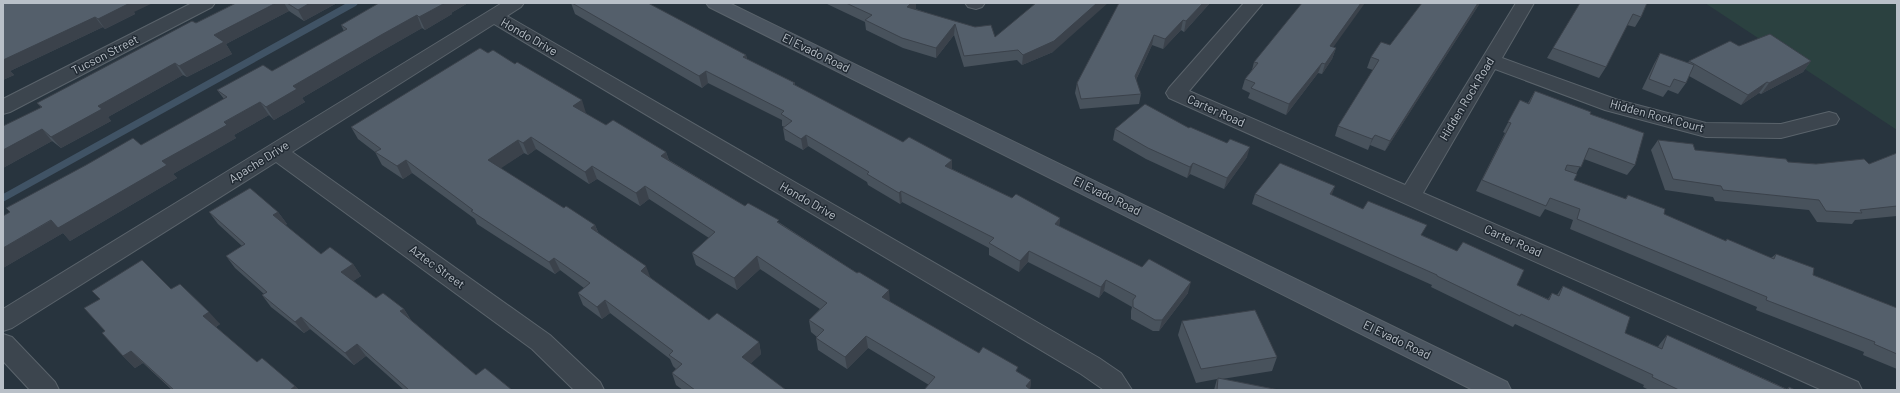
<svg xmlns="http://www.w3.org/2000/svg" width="1900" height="393" viewBox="0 0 1900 393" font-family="Barlow,sans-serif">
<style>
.green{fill:#2b4140}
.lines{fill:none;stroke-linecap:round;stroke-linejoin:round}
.stream{stroke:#405365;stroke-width:7}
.minor-casing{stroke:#5a636b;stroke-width:2}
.secondary-casing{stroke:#5a636b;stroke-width:2}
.minor{fill:#3c454e;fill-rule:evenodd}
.secondary{fill:#4b5560;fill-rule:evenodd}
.wall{fill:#48525c}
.shaded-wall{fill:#3b424b}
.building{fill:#545f6b;stroke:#3b424b}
.labels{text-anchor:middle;stroke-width:3;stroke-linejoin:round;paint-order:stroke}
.street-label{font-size:12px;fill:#b9c0c8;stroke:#212a33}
</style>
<rect width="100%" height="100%" fill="#28343e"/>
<polygon class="green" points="1705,3 1897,3 1897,130"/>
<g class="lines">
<polyline class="stream" points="3,198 354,3"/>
<g class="minor-casing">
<g id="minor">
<polygon points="192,3 215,3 212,7 10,112 3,114 3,99"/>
<polygon points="502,3 524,3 521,7 507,16 1099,358 1121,373 1132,390 1104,390 1081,374 494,24 292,152 550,335 600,382 604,390 574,390 532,349 276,162 12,328 3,331 3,309"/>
<polygon points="965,3 985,3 982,7 976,9 968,7"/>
<polygon points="1244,3 1263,3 1189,91 1405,185 1516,3 1534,3 1502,58 1618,100 1706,123 1781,124 1829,112 1836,114 1839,119 1836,124 1781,138 1706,137 1605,110 1495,69 1423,193 1858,382 1862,390 1822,390 1169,98 1166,93 1169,88"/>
<polygon points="3,334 12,337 55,382 59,390 30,390 3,361"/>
</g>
</g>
<g class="secondary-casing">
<polygon id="secondary" points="706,3 729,3 1507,382 1511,390 1473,390 709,7"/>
</g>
<use href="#minor" class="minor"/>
<use href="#secondary" class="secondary"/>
</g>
<g class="wall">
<polygon points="3,3 134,12 135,14 105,29 103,27 10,71 14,75 3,80"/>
<polygon points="236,3 337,3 304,21 289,11 226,44 232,54 187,77 183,75 108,117 111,121 61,148 52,141 3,168 41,107 37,103"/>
<polygon points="379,3 468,3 451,13 452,14 425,30 422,28 387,48 302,98 305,102 274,120 269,115 234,135 236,138 173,174 177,178 70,241 63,233 3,268 3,216 141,145 224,99 217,90 272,71 344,31 341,25"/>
<polygon points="571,3 746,55 747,59 795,83 795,85 952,169 1012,198 1060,218 1059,226 1188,293 1159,331 1153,331 1131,319 1131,311 1132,307 1104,291 1099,298 1028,262 1019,272 989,255 989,248 902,202 900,204 868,185 867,182 808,146 803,150 785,140 783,128 785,127 782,126 782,120 708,83 702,88 575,14"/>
<polygon points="825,3 916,3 916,9 995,37 1053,52 1022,65 1017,60 964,67 954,35 936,58 903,48 866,30 865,22"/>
<polygon points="1119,3 1210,3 1184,32 1181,30 1163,49 1152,45 1136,80 1141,94 1139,104 1080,109 1075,93 1077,83"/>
<polygon points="1422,3 1480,3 1478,6 1385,151 1370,145 1368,150 1335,136 1338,126 1373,70 1367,68 1371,57 1390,45"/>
<polygon points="1647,3 1641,17 1635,27 1627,25 1606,67 1599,78 1547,58 1553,48"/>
<polygon points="1739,46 1811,61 1803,72 1761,94 1759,93 1741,105 1689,76 1686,83 1678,94 1668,90 1663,97 1642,89 1654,64 1660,53 1688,63 1689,61"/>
<polygon points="1333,47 1336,48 1332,59 1322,74 1318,73 1286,115 1248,98 1250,93 1242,89 1245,79 1252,70 1254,62"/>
<polygon points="488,53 515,64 586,113 585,113 606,125 666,152 669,160 745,206 780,223 857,273 889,290 889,301 979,353 1018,372 1031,380 1030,389 929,385 868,348 847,369 818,350 816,338 817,337 811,332 809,320 820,309 760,269 737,290 696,265 692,253 709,238 649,199 640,206 597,179 589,184 536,149 528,155 524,153 500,168 564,208 595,225 599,234 650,278 709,320 759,342 761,354 750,364 786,390 683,390 676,385 672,373 676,369 673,366 670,359 610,313 602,319 583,305 578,293 584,288 560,270 555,274 477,224 475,219 412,173 403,179 382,165 375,152 358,139 351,127"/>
<polygon points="1535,91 1590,114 1635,165 1627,175 1584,159 1576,174 1574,180 1625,199 1628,195 1664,214 1726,241 1727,239 1771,258 1776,254 1813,275 1897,308 1897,369 1863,355 1864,352 1756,310 1757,307 1570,229 1573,220 1545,209 1540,217 1476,191 1505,133 1503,132 1520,100 1528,103"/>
<polygon points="1189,128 1247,157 1224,189 1190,174 1187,178 1146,159 1113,140 1115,129"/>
<polygon points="1658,140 1695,150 1788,162 1816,164 1869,164 1897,153 1897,216 1855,220 1852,224 1817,222 1809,210 1715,201 1713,197 1665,190 1651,150"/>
<polygon points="1335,186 1331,195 1422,235 1517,285 1548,299 1552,293 1557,295 1563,286 1625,333 1658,347 1659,345 1667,335 1787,389 1789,387 1795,390 1649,390 1643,387 1644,385 1515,324 1513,327 1431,287 1432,285 1252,204 1255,194"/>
<polygon points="209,212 278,212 287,224 285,225 321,254 353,264 361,276 353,281 376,298 404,309 411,320 476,375 512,390 404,390 366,356 354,365 310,329 304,333 271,307 262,295 264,294 235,268 226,256 242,246 218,224"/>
<polygon points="171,289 220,324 216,327 257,362 295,386 299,390 172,390 143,363 135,368 123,356"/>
<polygon points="1182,321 1277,357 1272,371 1222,379 1279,390 1214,390 1217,379 1196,383 1178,335"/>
</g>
<g class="shaded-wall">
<polygon points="126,3 153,3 134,12 135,14 105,29 98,19"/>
<polygon points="276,3 284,3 289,11 226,44 232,54 187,77 179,66 214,35"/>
<polygon points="310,3 337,3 304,21 298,10"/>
<polygon points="445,3 468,3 451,13 452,14 425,30 419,17"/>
<polygon points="911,3 916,3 916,10 907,7"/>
<polygon points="1097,3 1108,3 1053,52 1022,65 1023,55"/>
<polygon points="1203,3 1210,3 1184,32 1186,21"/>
<polygon points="1361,3 1365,3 1327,56 1330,46"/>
<polygon points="1478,3 1480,3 1478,6 1385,151 1390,141"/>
<polygon points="417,15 422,28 387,48 302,98 305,102 274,120 266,107 293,86 381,35"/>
<polygon points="95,17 103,27 10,71 14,75 3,80 3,60"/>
<polygon points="1183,20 1181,30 1163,49 1165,39"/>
<polygon points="955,24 954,35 936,58 936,48"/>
<polygon points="1154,35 1152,45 1133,86 1135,76"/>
<polygon points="1336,48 1332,59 1322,74 1325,64"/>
<polygon points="746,55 748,66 743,57"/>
<polygon points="1811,61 1803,72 1761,94 1769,83"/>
<polygon points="175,63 183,75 108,117 111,121 61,148 51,137 98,106"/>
<polygon points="1322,63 1318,73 1286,115 1289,104"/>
<polygon points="706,71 708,83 702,88 699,76"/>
<polygon points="1767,82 1759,93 1741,105 1748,95"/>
<polygon points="582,100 586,113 577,119 573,106"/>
<polygon points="260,102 269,115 234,135 236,138 173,174 177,178 70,241 63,233 3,268 3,248"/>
<polygon points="42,129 52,141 3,168 3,150"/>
<polygon points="806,135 808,146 803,150 801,139"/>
<polygon points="1375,135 1370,145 1368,150 1372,139"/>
<polygon points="531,137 536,149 528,155 523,143"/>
<polygon points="518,140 524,153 494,173 488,160"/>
<polygon points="1250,147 1247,157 1224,189 1227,178"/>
<polygon points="666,152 670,164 661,156"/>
<polygon points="406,160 412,173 403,179 397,166"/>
<polygon points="952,160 952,172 945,166"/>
<polygon points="1193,163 1190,174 1187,178 1190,167"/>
<polygon points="592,166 597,179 589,184 585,172"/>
<polygon points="645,186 649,199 640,206 636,193"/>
<polygon points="1335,186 1331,197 1330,194"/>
<polygon points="901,191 902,202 900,204 899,193"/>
<polygon points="278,212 287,224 282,227 273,215"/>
<polygon points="1060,218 1059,230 1055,224"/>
<polygon points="595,225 600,237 591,228"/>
<polygon points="1029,251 1028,262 1019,272 1020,261"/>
<polygon points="757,256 760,269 737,290 734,278"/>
<polygon points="554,258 560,270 555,274 549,262"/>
<polygon points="353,264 361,276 349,284 341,272"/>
<polygon points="646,266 651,279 641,271"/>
<polygon points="1106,280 1104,291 1099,298 1101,287"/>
<polygon points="1191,282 1188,293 1159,331 1162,320"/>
<polygon points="889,290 890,302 882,297"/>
<polygon points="605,300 610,313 602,319 597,307"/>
<polygon points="404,309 411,321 400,311"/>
<polygon points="209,312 220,324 214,328 203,316"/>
<polygon points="301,317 310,329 304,333 295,322"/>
<polygon points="866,336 868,348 847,369 845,357"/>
<polygon points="759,342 761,354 745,369 742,357"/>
<polygon points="357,344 366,356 354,365 345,353"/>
<polygon points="131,351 143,363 135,368 123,356"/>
<polygon points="1031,380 1030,390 1026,386"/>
<polygon points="295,386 299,390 290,390"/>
</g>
<g class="building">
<polygon points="3,3 126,3 128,4 98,19 95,17 3,60"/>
<polygon points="236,3 276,3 214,35 224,42 179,66 175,63 98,106 102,109 51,137 42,129 3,150 3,126 42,107 37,103 192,21 196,23"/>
<polygon points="287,3 310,3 298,10"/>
<polygon points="379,3 445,3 419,17 417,15 381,35 293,86 297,89 266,107 260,102 224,122 227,125 162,161 167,165 58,228 51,220 3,248 3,216 10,212 6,208 86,165 133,138 141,145 227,97 217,90 263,65 272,71 347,29 341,25"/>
<polygon points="572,3 648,3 746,55 743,57 795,83 793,84 903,142 909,137 952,160 945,166 1012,198 1016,194 1060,218 1055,224 1142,267 1149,259 1191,282 1162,320 1155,320 1133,307 1133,300 1136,296 1106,280 1101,287 1029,251 1020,261 989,243 994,238 901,191 899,193 867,174 869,172 806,135 801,139 783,128 792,121 781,114 784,111 706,71 699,76"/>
<polygon points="846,3 911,3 907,7 975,27 991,25 995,37 1036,3 1097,3 1054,41 1023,55 1018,50 964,56 955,24 936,48 902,38 865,20 872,15"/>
<polygon points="1119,3 1203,3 1186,21 1183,20 1165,39 1154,35 1135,76 1141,94 1081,99 1077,83"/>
<polygon points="1302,3 1361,3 1330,46 1336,48 1325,64 1322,63 1289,104 1251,88 1255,83 1245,79 1258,63 1254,62"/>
<polygon points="1422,3 1478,3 1390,141 1375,135 1372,139 1338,126 1379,60 1371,57 1381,42 1390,45"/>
<polygon points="1580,3 1647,3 1641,17 1633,14 1606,67 1553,48"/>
<polygon points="1770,34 1811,61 1769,83 1767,82 1748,95 1689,61 1730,41 1739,46"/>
<polygon points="480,48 488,53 493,50 515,64 517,62 582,100 573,106 606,125 613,120 666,152 661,156 745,206 748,203 779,220 777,222 857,273 859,272 889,290 882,297 979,353 983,347 1018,367 1016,371 1031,380 1026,386 1031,390 924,390 935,377 866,336 845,357 816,338 824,330 809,320 827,303 757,256 734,278 692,253 715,232 645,186 636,193 592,166 585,172 531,137 523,143 518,140 488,160 564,208 566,206 595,225 591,228 646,266 641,271 709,320 717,313 759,342 742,357 786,390 695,390 672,373 682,364 669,355 673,351 605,300 597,307 578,293 590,283 554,258 549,262 471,211 473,210 406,160 397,166 375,152 381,149 351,127"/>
<polygon points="1660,53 1694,65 1686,83 1674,79 1670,87 1649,79"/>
<polygon points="1535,91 1591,112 1590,114 1644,133 1635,165 1589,148 1581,167 1567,165 1565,170 1577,174 1574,180 1626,199 1628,195 1665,209 1664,214 1726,241 1727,239 1774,259 1776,254 1814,268 1813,275 1897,308 1897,354 1874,344 1875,342 1766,300 1767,297 1577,219 1580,209 1550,198 1546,206 1482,180 1511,123 1508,122 1520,100 1529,104"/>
<polygon points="1145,104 1189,128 1190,127 1227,143 1230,139 1250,147 1227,178 1193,163 1190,167 1148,148 1115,129"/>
<polygon points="1658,140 1693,144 1695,150 1786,159 1788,162 1816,164 1864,159 1869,164 1897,153 1897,206 1860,210 1862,213 1826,211 1819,200 1723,190 1721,186 1673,179"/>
<polygon points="1280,163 1335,186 1330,194 1363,209 1368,201 1427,225 1421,235 1457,251 1463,242 1524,270 1517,285 1549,300 1552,293 1559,296 1563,286 1630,317 1625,333 1662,349 1667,335 1788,390 1789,387 1795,390 1679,390 1652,377 1653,375 1521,314 1520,316 1437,276 1437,275 1255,194"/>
<polygon points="250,188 278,212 273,215 321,254 330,247 353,264 341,272 376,298 383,293 404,309 400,311 476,375 485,368 512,390 409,390 357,344 345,353 301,317 295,322 262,295 267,292 226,256 245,244 209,212"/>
<polygon points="142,260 171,289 180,284 209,312 203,316 257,362 262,358 295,386 290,390 174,390 131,351 123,356 102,333 105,331 84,308 100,299 92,291"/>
<polygon points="1255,310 1277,357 1201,369 1182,321"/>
<polygon points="1218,378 1279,390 1217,390"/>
</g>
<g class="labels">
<g class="street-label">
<text transform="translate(529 37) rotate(30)" y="4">Hondo Drive</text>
<text transform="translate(816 53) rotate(26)" y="4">El Evado Road</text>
<text transform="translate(105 55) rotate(-27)" y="4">Tucson Street</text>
<text transform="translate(1467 99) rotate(-59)" y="4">Hidden Rock Road</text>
<text transform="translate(1216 111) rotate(24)" y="4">Carter Road</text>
<text transform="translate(1657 116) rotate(15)" y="4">Hidden Rock Court</text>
<text transform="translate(259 162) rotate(-32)" y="4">Apache Drive</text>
<text transform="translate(1107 196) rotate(26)" y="4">El Evado Road</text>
<text transform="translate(808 201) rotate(30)" y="4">Hondo Drive</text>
<text transform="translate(1513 241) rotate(24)" y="4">Carter Road</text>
<text transform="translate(437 267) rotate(36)" y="4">Aztec Street</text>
<text transform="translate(1397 340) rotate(26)" y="4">El Evado Road</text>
</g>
</g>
<rect width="1900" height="393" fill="none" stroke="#b9c0c8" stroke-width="8"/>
</svg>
